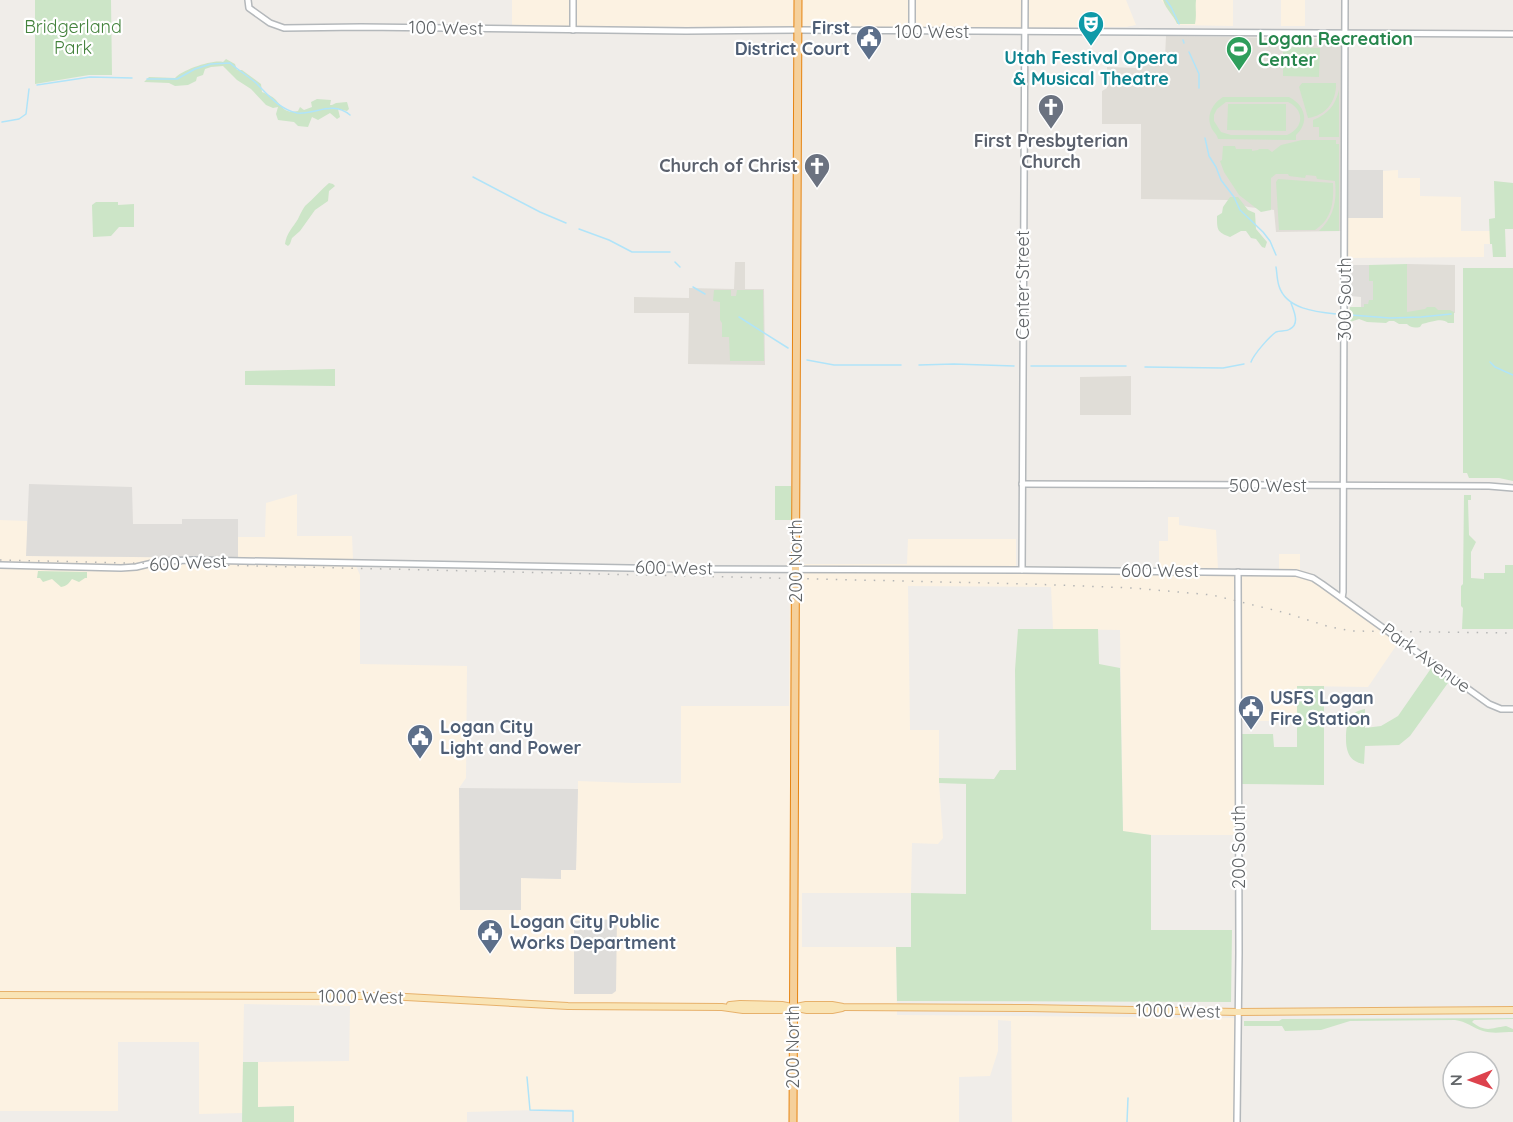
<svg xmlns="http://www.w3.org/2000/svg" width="1513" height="1122" viewBox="0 0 1513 1122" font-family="Quicksand,sans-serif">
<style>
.commercial{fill:#fcf2e2}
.industrial{fill:#dfddda}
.education{fill:#e0ddd7}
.green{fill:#cce5c7;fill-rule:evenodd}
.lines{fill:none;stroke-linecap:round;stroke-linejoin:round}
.stream{stroke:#b0e4f9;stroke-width:1.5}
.secondary-casing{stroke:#b4b8bb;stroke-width:8}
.primary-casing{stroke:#e7b16b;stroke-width:8}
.highway-casing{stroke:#e68412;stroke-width:9}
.secondary{stroke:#fff;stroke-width:5}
.primary{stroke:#f9e4b5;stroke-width:6}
.highway{stroke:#f5d09b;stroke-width:7}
.rail{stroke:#b4b5b5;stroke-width:1.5;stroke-dasharray:1.5 8;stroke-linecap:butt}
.labels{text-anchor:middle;stroke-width:4.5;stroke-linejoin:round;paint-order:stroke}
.park-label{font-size:18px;fill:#43823c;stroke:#fff}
.street-label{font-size:18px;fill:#606467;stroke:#fff}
.service-label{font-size:18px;font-weight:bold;fill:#4e5e75;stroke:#fff;text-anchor:start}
.leisure-label{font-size:18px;font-weight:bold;fill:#27864d;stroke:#fff;text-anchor:start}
.culture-label{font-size:18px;font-weight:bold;fill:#0d838f;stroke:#fff}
.worship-label{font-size:18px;font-weight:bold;fill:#5b616d;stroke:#fff}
</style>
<rect width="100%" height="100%" fill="#f0ede9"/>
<g class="commercial">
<polygon points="512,0 1126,0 1136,25 1126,27 976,28 512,26"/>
<polygon points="1161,0 1233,0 1233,26 1177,25 1170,11"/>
<rect x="1281" y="0" width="24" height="26"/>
<polygon points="1398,170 1398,178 1420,178 1420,196 1461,197 1461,231 1490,231 1490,244 1484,244 1484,257 1348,258 1348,218 1383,218 1383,171"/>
<polygon points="297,494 297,536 352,536 353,559 360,575 360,664 467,666 466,778 459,788 520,910 521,878 560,879 560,870 576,870 578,781 633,783 681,783 681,706 789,706 790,581 786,564 907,564 908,539 1016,539 1016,566 1159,568 1159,541 1168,541 1168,517 1179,517 1179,525 1216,530 1218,569 1279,569 1279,554 1300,554 1300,570 1311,573 1402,637 1368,687 1297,686 1297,721 1242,721 1241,836 1231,835 1151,835 1123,832 1120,630 1053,629 1051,587 908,586 910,730 939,730 939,783 943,838 938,844 912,843 911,893 802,893 802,947 896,947 897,1015 1241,1018 1241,1122 1012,1122 1011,1021 998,1020 998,1051 990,1076 959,1077 959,1122 574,1122 573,1109 467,1112 467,1122 294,1122 293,1106 258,1107 258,1062 349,1061 350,1006 244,1004 242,1113 199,1114 199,1042 118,1042 118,1111 0,1111 0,520 27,521 27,556 237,558 237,537 265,537 266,503"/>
</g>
<g class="industrial">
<rect x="1348" y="170" width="35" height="48"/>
<polygon points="1350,265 1369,265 1369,281 1373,281 1373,300 1364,307 1361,307 1361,297 1350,296"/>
<polygon points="29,484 132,487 133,524 182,524 182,519 238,519 238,558 26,556"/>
<polygon points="459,788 578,789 576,870 561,870 561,879 521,878 521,910 460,910"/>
<polygon points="617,919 616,991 612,994 574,994 574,921"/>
</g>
<g class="education">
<polygon points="1166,36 1342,39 1341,231 1276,232 1274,210 1248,207 1228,200 1141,199 1141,124 1102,124 1102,91 1107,88 1107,67 1139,68 1143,58 1165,58"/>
<polygon points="735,262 745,262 745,289 764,289 765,365 688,364 689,313 634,313 634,297 689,298 689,288 734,289"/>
<polygon points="1407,264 1455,265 1455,313 1407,314"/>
<polygon points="1131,376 1131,415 1080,415 1080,377"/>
</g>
<g class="green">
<polygon points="35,0 111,0 112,75 89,75 35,84"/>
<path d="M1163,0H1196C1195,8 1197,15 1195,24H1177C1173,14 1166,10 1163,0Z"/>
<polygon points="1283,47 1320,48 1319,77 1283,76"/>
<path d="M226,59L235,64L237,70H242L261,84L262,92C267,94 272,96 276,100C283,108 285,114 298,111L300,107L304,110L312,107L311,102L317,99L331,100L330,105H332L336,103L347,102L349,109L347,111L338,109L340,117L337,119L330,113L318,120L312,117L308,127L298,126L294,122L278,120L276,114L278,107L273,108L266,105L251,89L237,80L223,66L211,67L205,69L203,75L197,77L196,81L188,85L175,86L169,83L144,82L149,77L175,78C182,70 213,59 223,62Z"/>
<path d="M1302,83H1336C1337,100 1326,116 1308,118L1299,87Z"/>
<path d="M1339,90V137H1319V127H1313V120C1328,114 1335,106 1339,90Z"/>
<path d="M1223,97H1289C1305,105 1310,122 1296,135V140L1218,139C1217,134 1213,132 1211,127C1206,115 1213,103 1223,97ZM1226,102H1288C1305,110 1304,128 1287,135H1231L1221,132L1214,121V115L1217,109Z"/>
<polygon points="1228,104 1286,104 1286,131 1227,130"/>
<path d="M1302,140H1336V144H1339V231H1319C1334,217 1337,201 1335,181L1317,179L1316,176L1306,175L1305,178L1289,176L1288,174H1276L1271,178V210L1261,212L1239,195L1224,172L1220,161L1222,160L1223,146H1235L1236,149H1252V151L1258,150L1259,149H1268L1272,152L1281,145Z"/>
<path d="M1278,179L1333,183C1334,202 1332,219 1315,230H1279L1276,182Z"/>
<polygon points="1494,181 1513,183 1513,229 1505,229 1506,257 1493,257 1492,244 1490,244 1489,219 1495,218"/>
<path d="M329,183L333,184L335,186L329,191L328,201L315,210L300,231L292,238L290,244L288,246L285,244C286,234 293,227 298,219C300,215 302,210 305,206C313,199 321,190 329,183Z"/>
<path d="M1230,197H1238L1248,210L1255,213L1256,229L1267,242L1265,248L1262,247L1256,239L1251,238L1246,231H1241L1230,237C1217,232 1217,230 1217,216L1222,213L1223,207Z"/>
<polygon points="96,202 118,202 118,205 134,204 134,227 119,227 111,236 93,237 92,205"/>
<path d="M1407,264V312L1425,309L1427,307H1435L1438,310H1450L1454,312V323H1448C1443,317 1430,322 1422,324L1420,327C1415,328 1411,328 1407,324H1399L1394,321H1389L1386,323L1367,322L1359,319L1350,322L1348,319L1350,307H1364V304H1368L1369,300H1373V281H1369V265Z"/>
<polygon points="1463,268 1513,268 1513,481 1499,478 1469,478 1467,473 1463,473"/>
<polygon points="714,290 731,290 731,296 736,296 737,290 763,290 764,361 730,361 729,337 722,337 722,323 720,320 720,302 713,301"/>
<polygon points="335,369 335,386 245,385 245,371"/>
<polygon points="775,486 791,486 792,520 775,520"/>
<polygon points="1464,495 1471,495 1471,500 1468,500 1469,535 1476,542 1471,552 1471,578 1484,579 1484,573 1505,573 1505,565 1513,565 1513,629 1462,629 1463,608 1461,606 1461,586 1463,584"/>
<path d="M38,571L87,572V578H85L79,582L72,579C68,584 67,586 61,587L52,579L43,582L40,578H37Z"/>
<polygon points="1018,629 1098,629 1099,664 1120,668 1123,831 1151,835 1151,930 1232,930 1231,1002 897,1001 896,947 911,947 911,893 966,894 966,784 939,783 939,778 994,779 1000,770 1016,770 1015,670"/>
<path d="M1432,667L1450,680L1410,736L1399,745L1365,746L1364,764C1350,762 1346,752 1346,739C1346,724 1348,712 1365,709V728L1381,726L1398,716Z"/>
<polygon points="1297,686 1324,686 1324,785 1241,784 1242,734 1273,734 1274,747 1297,747"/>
<path d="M1513,1018V1019L1474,1020L1472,1022C1486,1033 1491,1028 1506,1026L1513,1029V1032C1504,1032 1492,1034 1483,1031C1473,1028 1466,1021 1455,1020L1350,1021L1321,1030L1285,1031L1282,1026H1244V1021H1279L1282,1019Z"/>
<polygon points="243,1062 258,1062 258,1107 294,1106 294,1122 242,1122"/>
</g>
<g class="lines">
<g class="stream">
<polyline points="1166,0 1171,7 1179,24"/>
<polyline points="1183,40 1184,43"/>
<polyline points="1189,52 1199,74 1199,88"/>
<path d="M147,79H177L195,69L211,64L230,63C238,70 248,76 256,83C267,94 280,110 297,113C315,115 332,100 350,115"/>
<polyline points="37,85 90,77 132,78"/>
<polyline points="2,122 19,119 26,114 29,89"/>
<polyline points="1205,138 1209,156 1216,167 1221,180 1234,197 1240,210 1263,232 1270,241 1276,255"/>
<polyline points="473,177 540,212 566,223"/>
<polyline points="579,229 609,240 632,252 670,252"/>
<polyline points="675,262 680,267"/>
<path d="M1276,267C1277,273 1277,280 1279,286C1286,309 1316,312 1336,314"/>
<polyline points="693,287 705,294"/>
<polyline points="1351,315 1390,318 1421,317 1451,314"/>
<polyline points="739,317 788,348"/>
<polyline points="807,360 834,365 901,365"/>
<path d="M1251,362C1254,354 1269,337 1276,332C1280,330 1286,332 1290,329C1300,324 1294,311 1291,303"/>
<polyline points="1490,362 1495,367 1513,375"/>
<polyline points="919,365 954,364 1014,366"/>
<polyline points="1031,366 1126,366"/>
<polyline points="1145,367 1223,368 1244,364"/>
<polyline points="527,1077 530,1110 573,1111 573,1122"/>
<polyline points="1127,1122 1128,1098"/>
</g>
<g class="secondary-casing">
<g id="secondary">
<polyline points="248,0 249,8 270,23 284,28 361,27 686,31 798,30 1513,34"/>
<polyline points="573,0 573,30"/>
<polyline points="912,31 912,0"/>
<polyline points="1022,484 1489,486 1513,488"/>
<polyline points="0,565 121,568 136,567 161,561 193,560 683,569 1022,570 1296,573 1313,578 1322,584 1489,704 1501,709 1513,709"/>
<polyline points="1022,570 1025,0"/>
<polyline points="1342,598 1343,592 1345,0"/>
<polyline points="1237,1122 1239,953 1238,572"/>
</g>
</g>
<g class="primary-casing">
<g id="primary">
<polyline points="0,995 388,996 568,1006 722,1007 743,1010 781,1010 806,1005 832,1005 843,1007 1028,1008 1238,1012 1513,1010"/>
<polyline points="730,1005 740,1004 782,1005 807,1010 832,1010 842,1008"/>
</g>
</g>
<g class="highway-casing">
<polyline id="highway" points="793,1122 798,0"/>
</g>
<use href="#secondary" class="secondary"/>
<use href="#primary" class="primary"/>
<use href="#highway" class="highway"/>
<polyline class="rail" points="0,560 1030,584 1133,588 1212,595 1286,613 1330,627 1353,631 1513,633"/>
</g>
<defs>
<g id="theatre-pin" transform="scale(1.35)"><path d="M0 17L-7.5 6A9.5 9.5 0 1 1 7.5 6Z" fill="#0f9aa8" stroke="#fff"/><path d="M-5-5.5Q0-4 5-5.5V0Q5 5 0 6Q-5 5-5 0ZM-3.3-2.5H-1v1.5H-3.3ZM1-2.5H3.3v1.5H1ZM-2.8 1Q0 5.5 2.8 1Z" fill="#fff"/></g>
<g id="civic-pin" transform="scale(1.35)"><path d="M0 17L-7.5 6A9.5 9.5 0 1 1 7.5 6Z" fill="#5c6f8a" stroke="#fff"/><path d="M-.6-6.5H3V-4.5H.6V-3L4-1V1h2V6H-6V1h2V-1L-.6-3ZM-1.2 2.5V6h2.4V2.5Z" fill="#fff"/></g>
<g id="stadium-pin" transform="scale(1.35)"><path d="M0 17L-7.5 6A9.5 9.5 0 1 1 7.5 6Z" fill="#2e9e5b" stroke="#fff"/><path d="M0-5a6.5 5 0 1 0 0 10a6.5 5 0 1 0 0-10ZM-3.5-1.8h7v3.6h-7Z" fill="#fff"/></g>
<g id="church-pin" transform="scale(1.35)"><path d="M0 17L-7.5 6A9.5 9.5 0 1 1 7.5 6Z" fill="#6b7280" stroke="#fff"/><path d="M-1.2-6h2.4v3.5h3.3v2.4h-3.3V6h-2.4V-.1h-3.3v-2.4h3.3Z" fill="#fff"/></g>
</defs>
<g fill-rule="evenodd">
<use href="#theatre-pin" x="1091" y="24"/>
<use href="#civic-pin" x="869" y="38"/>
<use href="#stadium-pin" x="1239" y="49"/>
<use href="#church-pin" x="1051" y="107"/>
<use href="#church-pin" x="817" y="166"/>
<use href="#civic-pin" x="1251" y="708"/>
<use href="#civic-pin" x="420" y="737"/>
<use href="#civic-pin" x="490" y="932"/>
</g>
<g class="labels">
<g class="park-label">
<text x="73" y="33">Bridgerland<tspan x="73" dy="21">Park</tspan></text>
</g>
<g class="street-label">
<text transform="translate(446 28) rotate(1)" y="6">100 West</text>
<text x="932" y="38">100 West</text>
<text transform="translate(1023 285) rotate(-90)" y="6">Center Street</text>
<text transform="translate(1345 299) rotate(-90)" y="6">300 South</text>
<text x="1268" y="492">500 West</text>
<text transform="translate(796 561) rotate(-90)" y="6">200 North</text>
<text transform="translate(188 563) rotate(-3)" y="6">600 West</text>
<text transform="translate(674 568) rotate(1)" y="6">600 West</text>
<text x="1160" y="577">600 West</text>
<text transform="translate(1426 658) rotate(36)" y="6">Park Avenue</text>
<text transform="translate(1239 847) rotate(-90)" y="6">200 South</text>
<text transform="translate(361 997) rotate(1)" y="6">1000 West</text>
<text transform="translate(1178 1011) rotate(1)" y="6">1000 West</text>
<text transform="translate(793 1047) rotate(-90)" y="6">200 North</text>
</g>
<g class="service-label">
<text x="850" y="34" text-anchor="end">First<tspan x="850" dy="21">District Court</tspan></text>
<text x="1270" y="704">USFS Logan<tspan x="1270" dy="21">Fire Station</tspan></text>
<text x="440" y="733">Logan City<tspan x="440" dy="21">Light and Power</tspan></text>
<text x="510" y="928">Logan City Public<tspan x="510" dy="21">Works Department</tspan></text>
</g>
<g class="leisure-label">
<text x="1258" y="45">Logan Recreation<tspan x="1258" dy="21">Center</tspan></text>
</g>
<g class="culture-label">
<text x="1091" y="64">Utah Festival Opera<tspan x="1091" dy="21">&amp; Musical Theatre</tspan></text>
</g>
<g class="worship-label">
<text x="1051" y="147">First Presbyterian<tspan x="1051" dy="21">Church</tspan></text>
<text x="798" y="172" text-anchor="end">Church of Christ</text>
</g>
</g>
<g transform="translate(1471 1080) rotate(269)"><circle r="28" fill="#ffffff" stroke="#bfc1c2" stroke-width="1.5"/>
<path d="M0-4.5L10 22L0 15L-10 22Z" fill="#dd424d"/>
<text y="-9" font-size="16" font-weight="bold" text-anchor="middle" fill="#606467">N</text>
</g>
</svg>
